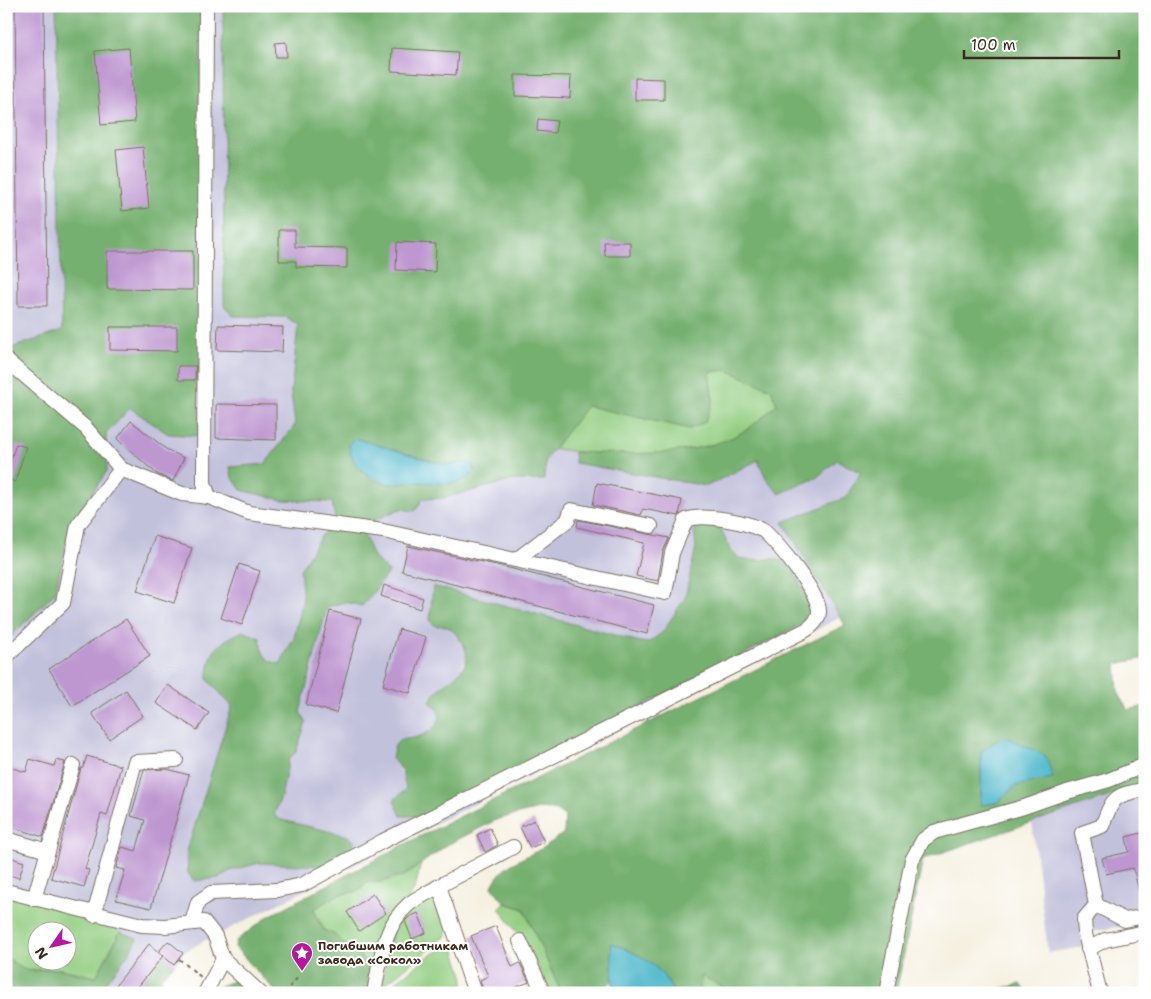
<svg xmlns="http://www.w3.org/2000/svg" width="1151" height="999" viewBox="0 0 1151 999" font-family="'Shantell Sans',sans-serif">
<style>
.industrial{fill:#c2c1dc;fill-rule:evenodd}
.green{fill:#93cd81;stroke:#677c50;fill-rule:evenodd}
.forest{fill:#76b06f;stroke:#586d46;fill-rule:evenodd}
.water{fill:#4db7ca;stroke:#447074}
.building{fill:#be97d0}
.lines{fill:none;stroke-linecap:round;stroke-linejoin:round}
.minor-casing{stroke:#7c6f62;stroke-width:16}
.path{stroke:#7c6f62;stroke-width:2;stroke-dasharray:4 4;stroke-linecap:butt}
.minor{stroke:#fff;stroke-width:14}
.labels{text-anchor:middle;stroke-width:4;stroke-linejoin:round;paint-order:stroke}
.poi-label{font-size:12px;font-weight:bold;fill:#3b2a1e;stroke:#fff;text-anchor:start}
</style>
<rect width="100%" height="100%" fill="#fff"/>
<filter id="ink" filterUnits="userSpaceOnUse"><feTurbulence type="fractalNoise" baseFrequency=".02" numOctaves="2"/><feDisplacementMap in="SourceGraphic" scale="10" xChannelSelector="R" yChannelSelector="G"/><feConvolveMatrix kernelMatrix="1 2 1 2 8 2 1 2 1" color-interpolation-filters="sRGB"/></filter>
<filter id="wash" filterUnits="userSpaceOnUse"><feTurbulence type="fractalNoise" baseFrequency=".0096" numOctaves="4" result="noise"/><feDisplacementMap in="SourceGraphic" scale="20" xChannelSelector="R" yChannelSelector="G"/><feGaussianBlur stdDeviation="1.12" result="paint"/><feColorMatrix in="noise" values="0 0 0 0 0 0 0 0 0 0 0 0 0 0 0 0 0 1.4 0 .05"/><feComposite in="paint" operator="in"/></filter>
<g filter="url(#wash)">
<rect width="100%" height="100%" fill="#f5f0e0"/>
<g class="industrial">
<path d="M6,6H1145L841,617L221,933L222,936L209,943L207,939L183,953L133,993H6ZM694,530H722L724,539L735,553L741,558L750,560L767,557L425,816L409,817L405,781L392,758L401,739L417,738L432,730L437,724L439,715L432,695L459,674L466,657V649L462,641L451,628L444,625L648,643L662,633L685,598L696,547ZM38,932H68V962H38Z"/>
<polygon points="1145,781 1145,921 1081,934 1084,947 1048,953 1031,814"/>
</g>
<g class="green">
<path d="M727,370L771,389L777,405C766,414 754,426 741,433C698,459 601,458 552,448L587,405L690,429L705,422L713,400L708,372Z"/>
<polygon points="421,863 416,885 369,987 367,979 368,970 359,954 324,930 314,909 337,895 360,889 369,882 382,882 410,873"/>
<path d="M6,893L115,926L120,932L96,977C84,975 72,971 61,969C33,966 30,981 6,956ZM38,932H68V962H38Z"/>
<path d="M421,899C440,899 443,914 450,928L446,936L384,985L381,982L394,929Z"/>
<polygon points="505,903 524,909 560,990 565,993 547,993 543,978 521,932 516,931 499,908"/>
<polygon points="449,945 453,945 464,978 462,993 389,993 387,989 426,958"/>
<polygon points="702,975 734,993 701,993 699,991"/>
</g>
<g class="forest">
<polygon points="56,6 201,6 199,436 168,434 130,408 106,434 107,471 71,524 55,593 6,641 6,371 11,348 62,331"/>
<path d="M223,6H1145V658L1116,664L1118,692L1128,710L1145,706V784L923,859L896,993H734L702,976L699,991L701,993H673C663,966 637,953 612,944L613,980L600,993H565L560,990L524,909L505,903L492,887C500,865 523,859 541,849C549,844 557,838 564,833L565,816L557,811L543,808L498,819L447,845L404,876L392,877L382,882H369L355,892L337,895L314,909L315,915L324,930L334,934L348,948L359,954L368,970L367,979L369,987L365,993H277L235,947L236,941L267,917L403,845L845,625L783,522L845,498L861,473L837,460L816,478L779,494L766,478L758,460L707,486L575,463L574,452C623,454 697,458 741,433C754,426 766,414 777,404L771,389L727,370L709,372L713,400L705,422L690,429L587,406L546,459L544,480H515L443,498L423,499L415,511L400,509L361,526L372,555L389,572C379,583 373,595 362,606L345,602L327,607L300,712L306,722L296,752L289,759L281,797L274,814L278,819L348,836L354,841L352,852L322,866L259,863L230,871L218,878L194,881L188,873L187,851L232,706L208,680C208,650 218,643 243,631L260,638C262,653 263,660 280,664L294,638L303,600L300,570L319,539L335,519L332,502L282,500L241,490L232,477L230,467L265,464L295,425L291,392L298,325L286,317L233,316L224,306ZM358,439L435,462L450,465L467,462L465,479C445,484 438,483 418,482C409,482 400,485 391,484C370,484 352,464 349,445ZM981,751L1053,777L1016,786L997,803L981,805Z"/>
<path d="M718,522C724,534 728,551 740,558C753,564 768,555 782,561C793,565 812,602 809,614C808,621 799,625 793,629L425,816H401L394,800L406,789L402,772L392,758L395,745L401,739C421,741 456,722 430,702C437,679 488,672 456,634C450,627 446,625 436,626L430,621L433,586L640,642L648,643L662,633L685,598L696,547L694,530L701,524Z"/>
<path d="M120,932L137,938L129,953L98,993H6V956C30,980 33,966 60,969C72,971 84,975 96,977Z"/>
<polygon points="163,956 174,965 161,978 165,993 133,993"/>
<polygon points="238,979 253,993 214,993 215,988"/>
<polygon points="1021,984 1027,993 981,993"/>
</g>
<g class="water">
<path d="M358,439L435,462L450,465L467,462L473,466L474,472C461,487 439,484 422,482C411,482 401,485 391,484C384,484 379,480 373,477C358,470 351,461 349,444L352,440Z"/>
<polygon points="1004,736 1046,756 1053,778 1016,786 997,803 981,805 981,751"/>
<path d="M611,943C637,953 663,965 673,993H611L613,987Z"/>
</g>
<g id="blocks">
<g class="building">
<polygon points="15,6 44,6 47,306 18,306"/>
<polygon points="286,42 287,57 276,57 275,43"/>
<polygon points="129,48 135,122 101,125 95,51"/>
<polygon points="392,48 458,52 456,75 391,71"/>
<polygon points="515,75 571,76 570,98 515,96"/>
<polygon points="635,78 664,79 664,100 635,100"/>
<polygon points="538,119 557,121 555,133 537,131"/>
<polygon points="143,147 149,208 122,211 116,150"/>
<polygon points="279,230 295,230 295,247 347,248 347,268 296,267 296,261 279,261"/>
<polygon points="397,242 436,244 435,272 396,270"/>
<polygon points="604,242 630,242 630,256 605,256"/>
<polygon points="107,251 193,251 193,290 107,289"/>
<polygon points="218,325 283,327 282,352 217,350"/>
<polygon points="110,327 177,327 177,351 110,350"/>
<polygon points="178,366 196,366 195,380 178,380"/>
<polygon points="216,404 276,405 276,440 216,438"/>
<polygon points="131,421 166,449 184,458 173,481 157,474 117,439"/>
<polygon points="16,444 26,447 15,482 6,479 6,474"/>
<polygon points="597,483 682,500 679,516 643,509 641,515 593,505"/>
<polygon points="578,520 669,538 663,551 658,581 636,576 644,543 577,527"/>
<polygon points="155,536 192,548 174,603 137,591"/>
<polygon points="408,546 501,566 654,605 647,634 402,571"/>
<polygon points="239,564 260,571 242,625 221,618"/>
<polygon points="384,585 423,598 420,609 381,596"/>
<polygon points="330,611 361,619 336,713 306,705"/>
<polygon points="126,619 150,656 72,706 49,669"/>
<polygon points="399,629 426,637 410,693 383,685"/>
<polygon points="168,685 209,713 197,730 156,703"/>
<polygon points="126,690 143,716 109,739 92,713"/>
<polygon points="87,756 121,766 107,816 101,814 85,869 89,870 84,887 51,878 81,768 83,768"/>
<polygon points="30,759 54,766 56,760 65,762 43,837 6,825 6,766 26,772"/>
<polygon points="167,769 189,775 151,908 116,900 125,870 116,868 122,847 136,851 145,820 131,816 144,770"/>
<polygon points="534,820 544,842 530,848 520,827"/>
<polygon points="490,828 498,845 485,852 477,835"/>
<polygon points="1145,832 1145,903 1142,903 1133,868 1106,874 1102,858 1129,852 1126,837"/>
<polygon points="6,856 24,862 19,878 6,874"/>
<polygon points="373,894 386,913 359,931 347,912"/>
<polygon points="418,913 426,933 412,939 405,921 409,917"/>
<polygon points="496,926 512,967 520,963 529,982 501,993 484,993 480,980 488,976 471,936"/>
<polygon points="168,941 183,953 174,965 158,952"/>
<polygon points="149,944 163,956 133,993 125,993 116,985"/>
</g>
</g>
</g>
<g filter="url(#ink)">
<use href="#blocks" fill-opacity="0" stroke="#7c6f62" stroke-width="1"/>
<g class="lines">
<g class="minor-casing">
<g id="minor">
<polyline points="6,360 86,428 121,469"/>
<polyline points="516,560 568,520 571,510 651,526"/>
<polyline points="6,657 63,603 78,525 121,469 182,494 209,497"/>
<polyline points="6,839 48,851"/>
<polyline points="439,886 513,847"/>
<polyline points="6,891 142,925 165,926 204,922 215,936 223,959 260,993"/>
<polyline points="34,899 73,765"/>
<polyline points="1096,905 1125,920 1145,916"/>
<polyline points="94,915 135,762 176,760"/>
<path d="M192,922L198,902L211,893L277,890L302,885L383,841L806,630C812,626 819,620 819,611C819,593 778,544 764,531C748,522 703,513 686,520L672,553L665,593L383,531L249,513L209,497L204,483L206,6"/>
<polyline points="520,941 541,988 532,993"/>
<polyline points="1088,949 1105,940 1145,932"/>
<polyline points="205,993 223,959"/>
<path d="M374,993C380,962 383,926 409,904C418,897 430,892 439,886L475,993"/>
<polyline points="886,993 912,860 923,840 934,832 1024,807 1067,792 1109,780 1145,765"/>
<path d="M1100,993L1085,934L1084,919L1096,905L1082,833L1102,826C1114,796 1113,796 1145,789"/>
</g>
</g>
<g class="path">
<polyline points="179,959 201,977"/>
<polyline points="284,993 300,975"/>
</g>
<use href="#minor" class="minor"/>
</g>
</g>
<defs>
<g id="sight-pin" transform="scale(1.125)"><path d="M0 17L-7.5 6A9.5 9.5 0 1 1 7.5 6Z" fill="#b5179e" stroke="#fff"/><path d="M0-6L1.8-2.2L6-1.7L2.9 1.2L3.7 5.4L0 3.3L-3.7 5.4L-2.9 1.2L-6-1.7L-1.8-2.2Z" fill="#fff"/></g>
</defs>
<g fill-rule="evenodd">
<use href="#sight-pin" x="302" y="953"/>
</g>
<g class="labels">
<g class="poi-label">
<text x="318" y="950">Погибшим работникам<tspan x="318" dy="14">завода «Сокол»</tspan></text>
</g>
</g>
<rect width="1151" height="999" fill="none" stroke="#fff" stroke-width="25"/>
<g transform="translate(52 946) rotate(236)"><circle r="24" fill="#ffffff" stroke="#b1aaa5"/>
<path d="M0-4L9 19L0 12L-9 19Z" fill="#b5179e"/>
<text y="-8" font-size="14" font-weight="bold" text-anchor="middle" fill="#3b2a1e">N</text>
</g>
<path d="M964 50v8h155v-8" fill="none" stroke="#3b2a1e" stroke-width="2.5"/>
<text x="971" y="50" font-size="15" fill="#3b2a1e" stroke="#ffffff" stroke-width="4" paint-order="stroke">100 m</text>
</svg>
